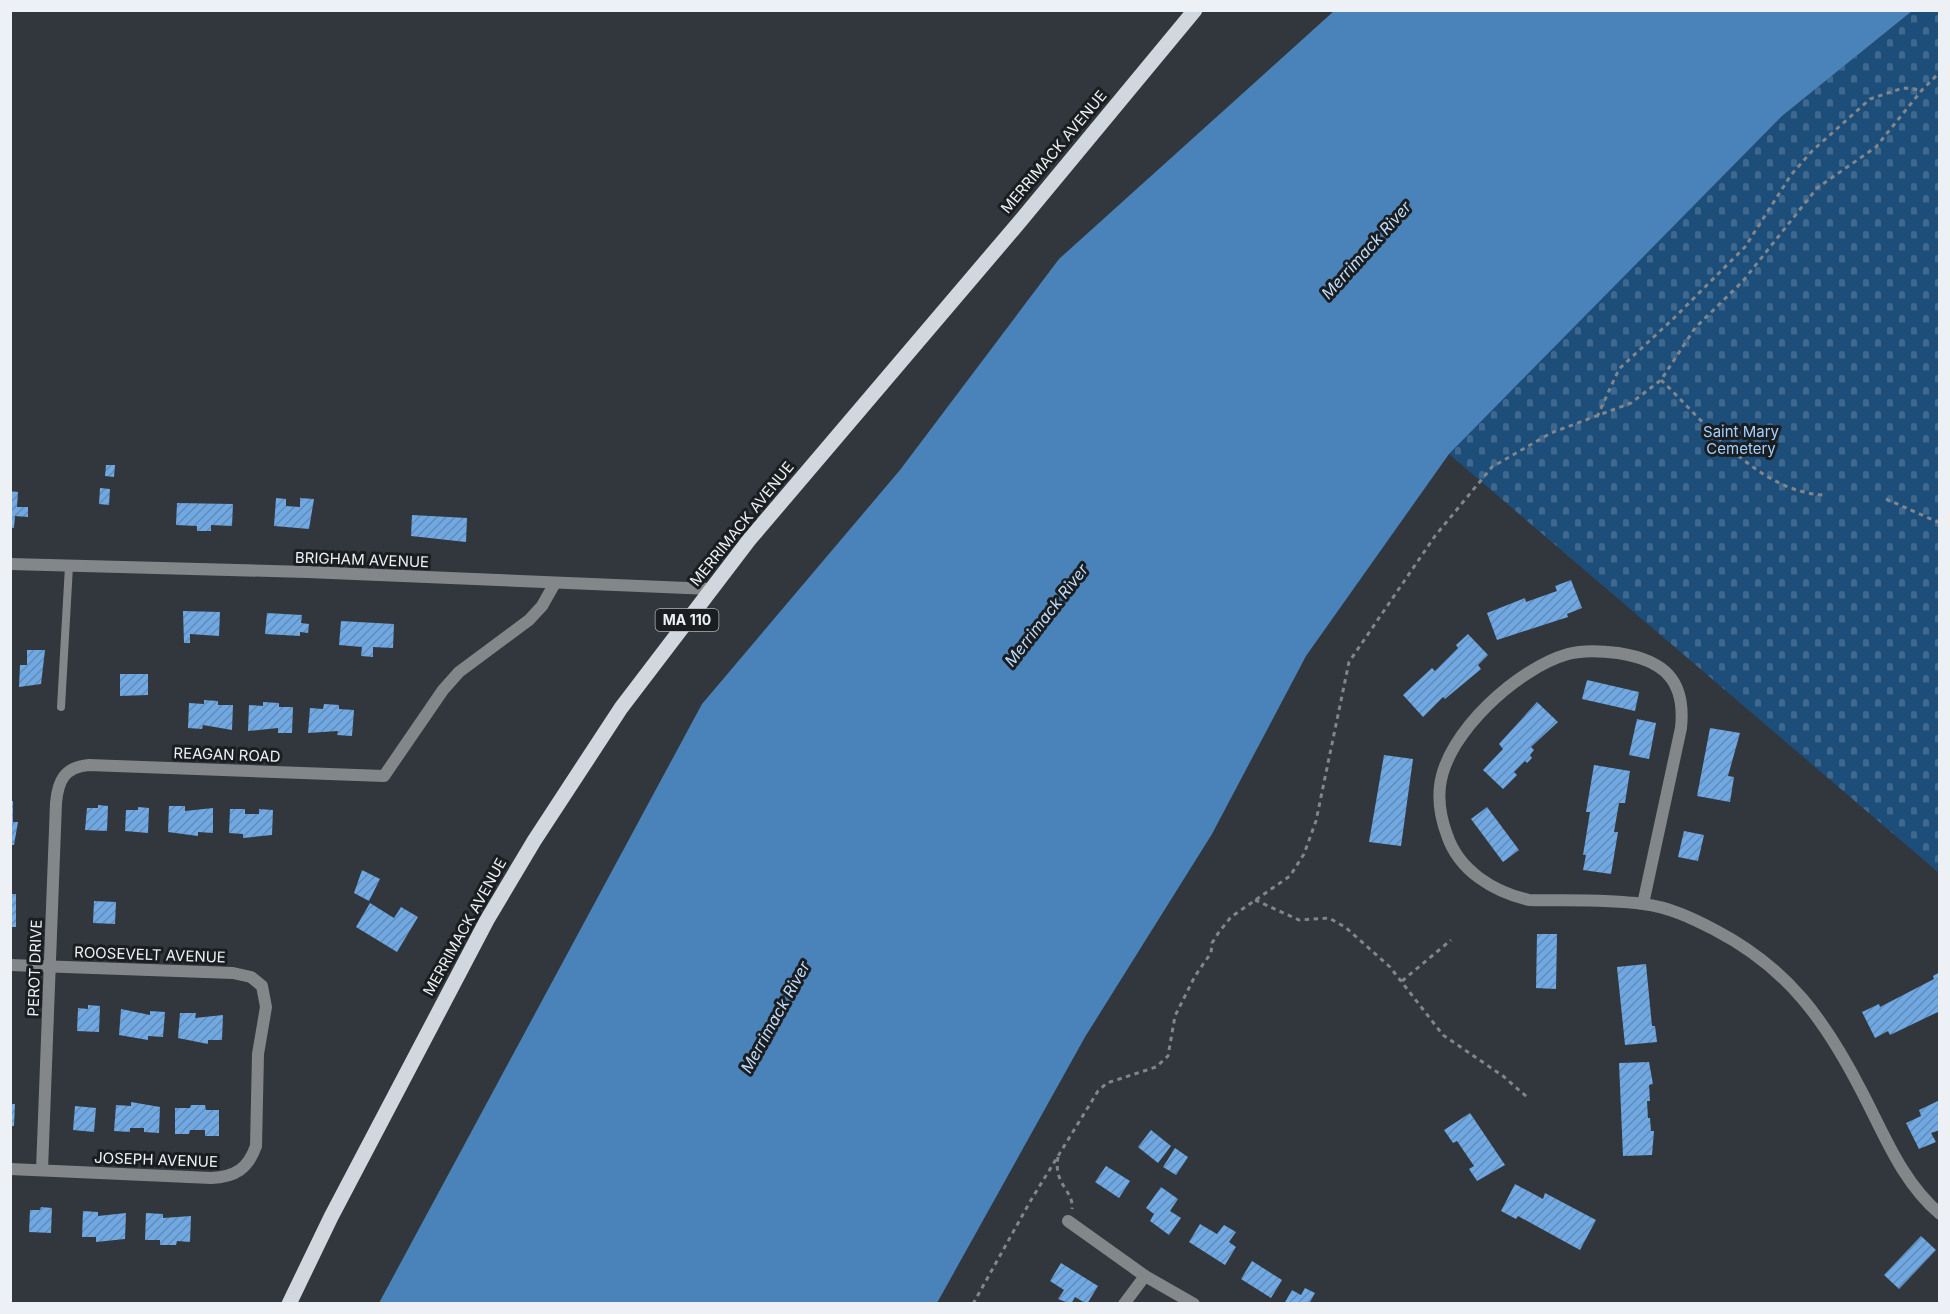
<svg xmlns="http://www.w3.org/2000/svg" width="1950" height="1314" viewBox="0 0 1950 1314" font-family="Inter,sans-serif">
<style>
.cemetery{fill:url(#cemetery-stones)}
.water{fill:#4a83ba}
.building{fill:url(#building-hatch)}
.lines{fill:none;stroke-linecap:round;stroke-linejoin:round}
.path{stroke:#81868b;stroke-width:3;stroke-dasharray:4.5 4.5;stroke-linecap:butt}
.lane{stroke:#84878a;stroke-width:8}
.street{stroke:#84878a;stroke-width:12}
.primary{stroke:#d1d7de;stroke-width:15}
.labels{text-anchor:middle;stroke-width:6;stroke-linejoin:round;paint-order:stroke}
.shield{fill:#1b1e21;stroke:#aeb1b5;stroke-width:1.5}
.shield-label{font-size:14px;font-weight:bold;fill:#edf0f4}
.street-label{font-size:15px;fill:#edf0f4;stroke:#1b1e21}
.park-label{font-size:15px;fill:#a3d0ff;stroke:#1b1e21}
.water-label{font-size:16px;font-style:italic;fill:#c0defe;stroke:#1b1e21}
</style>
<defs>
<pattern id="cemetery-stones" width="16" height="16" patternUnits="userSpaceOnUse" patternTransform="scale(1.5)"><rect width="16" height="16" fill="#1d4e7a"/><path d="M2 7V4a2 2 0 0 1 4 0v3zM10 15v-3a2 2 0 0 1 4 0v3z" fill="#3e688e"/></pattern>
<pattern id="building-hatch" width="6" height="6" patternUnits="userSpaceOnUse" patternTransform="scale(1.5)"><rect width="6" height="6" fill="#6fa8e2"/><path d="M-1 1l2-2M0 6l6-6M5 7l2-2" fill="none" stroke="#638bb4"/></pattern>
</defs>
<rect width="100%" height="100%" fill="#31373d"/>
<polygon class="cemetery" points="1912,11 1939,11 1939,873 1449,454 1782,116"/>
<polygon class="water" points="1334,11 1912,11 1782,116 1449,454 1306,656 1212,834 1085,1037 937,1303 379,1303 702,704 900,470 1059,259"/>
<g class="building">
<polygon points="106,465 115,465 114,477 105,476"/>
<polygon points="100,488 110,489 109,505 99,504"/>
<polygon points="10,491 18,492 17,507 28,507 28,517 15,516 14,528 10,528"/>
<polygon points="276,498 286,499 286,506 300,507 300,498 314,499 309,529 274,526"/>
<polygon points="177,503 233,504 232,526 211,525 211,531 197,531 197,526 176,525"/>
<polygon points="412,515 467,518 466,542 411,536"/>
<polygon points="1571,580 1582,608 1567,614 1568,617 1497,640 1487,613 1525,598 1526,602 1557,591 1555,586"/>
<polygon points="183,611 220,612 219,636 190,634 190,643 184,643"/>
<polygon points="267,613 302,615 301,623 309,624 308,633 300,632 300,636 265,634"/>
<polygon points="341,621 394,624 393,648 373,647 373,657 361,656 362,647 339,645"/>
<polygon points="1468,634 1488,655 1478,665 1481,669 1445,699 1443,697 1423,717 1403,695 1432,668 1435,671 1458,648 1456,645"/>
<polygon points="27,650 45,650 41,684 19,687 20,665 27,665"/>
<polygon points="120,674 148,674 148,695 120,696"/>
<polygon points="1587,680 1639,692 1635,711 1582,699"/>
<polygon points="204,700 218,701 218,705 233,705 232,730 203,725 202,729 188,728 189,703 204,704"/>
<polygon points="263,702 279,703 279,707 293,707 292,733 278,733 278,728 248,731 249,705 263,706"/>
<polygon points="1537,702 1558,722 1531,747 1534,750 1530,755 1532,758 1527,763 1525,761 1514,772 1517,775 1503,789 1483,770 1503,749 1499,744"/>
<polygon points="324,704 339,705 339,709 354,710 352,736 337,735 338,731 308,733 310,708 323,709"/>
<polygon points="1637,719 1656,723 1649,759 1629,755"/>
<polygon points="1710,728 1740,733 1728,776 1734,777 1730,802 1697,796"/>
<polygon points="1384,755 1413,759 1401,846 1369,842"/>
<polygon points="1594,765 1630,771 1625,803 1619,803 1614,832 1618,832 1611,874 1583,870 1586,855 1583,855 1590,812 1586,812"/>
<polygon points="10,801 13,801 13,822 18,822 14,845 10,845"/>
<polygon points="98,805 108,806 107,831 85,830 87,808 98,808"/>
<polygon points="169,806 185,806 185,811 213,808 213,833 198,832 198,836 168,832"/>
<polygon points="138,807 149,808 148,833 125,831 126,810 138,810"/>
<polygon points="1487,807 1519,850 1503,862 1471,819"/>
<polygon points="230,809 245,809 245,814 259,814 259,809 273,810 272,835 243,838 243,834 229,833"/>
<polygon points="1684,831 1704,835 1698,861 1678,857"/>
<polygon points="362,870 380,879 369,901 354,893"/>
<rect x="10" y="894" width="6" height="33"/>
<polygon points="94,901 116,902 115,924 93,923"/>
<polygon points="370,903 394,918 401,907 418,917 397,952 356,927"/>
<polygon points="1537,934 1557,934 1556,989 1536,988"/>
<polygon points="1646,964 1652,1026 1655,1026 1657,1042 1625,1045 1617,967"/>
<polygon points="1940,972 1940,1011 1890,1035 1888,1031 1875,1038 1862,1012 1879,1004 1880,1007 1934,979 1933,976"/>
<polygon points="88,1005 100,1006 99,1032 77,1031 78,1008 88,1009"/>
<polygon points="121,1009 150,1015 150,1011 165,1012 163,1037 148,1036 148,1040 119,1035"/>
<polygon points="180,1013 196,1013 195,1018 223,1015 222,1040 208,1040 208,1044 178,1038"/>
<polygon points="1649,1062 1653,1084 1649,1085 1650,1101 1647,1101 1648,1118 1650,1118 1651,1131 1654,1131 1652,1155 1623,1156 1619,1063"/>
<polygon points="1940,1100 1940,1130 1931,1133 1936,1142 1919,1149 1906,1123 1921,1116 1919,1110"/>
<polygon points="131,1102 160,1107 159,1133 144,1132 144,1128 130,1128 130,1132 114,1131 116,1105 131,1106"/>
<polygon points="10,1104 15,1104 14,1126 10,1126"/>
<polygon points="191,1105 205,1105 206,1110 219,1110 219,1136 205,1136 205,1130 190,1130 189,1134 175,1134 175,1108 190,1108"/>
<polygon points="75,1106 96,1108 94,1132 73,1130"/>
<polygon points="1470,1113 1505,1165 1477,1181 1469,1169 1474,1166 1457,1141 1453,1143 1444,1130"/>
<polygon points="1151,1130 1171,1146 1158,1163 1138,1147"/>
<polygon points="1175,1148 1188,1157 1176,1175 1163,1167"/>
<polygon points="1106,1166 1130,1181 1119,1198 1095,1182"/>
<polygon points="1515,1184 1543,1199 1545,1193 1596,1220 1580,1250 1518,1216 1516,1219 1501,1211"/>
<polygon points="1161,1187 1178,1199 1170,1211 1181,1218 1169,1235 1150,1221 1154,1214 1146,1208"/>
<polygon points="41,1207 52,1208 51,1233 29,1232 30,1210 40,1210"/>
<polygon points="83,1211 98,1212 98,1216 126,1213 125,1239 96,1242 96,1237 82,1237"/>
<polygon points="146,1213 163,1214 163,1218 191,1216 190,1242 177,1241 176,1245 160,1245 160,1240 145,1240"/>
<polygon points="1200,1224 1217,1234 1224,1225 1236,1232 1229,1242 1236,1247 1225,1265 1189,1242"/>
<polygon points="1921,1236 1936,1250 1899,1289 1884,1275"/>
<polygon points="1252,1261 1282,1280 1271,1298 1241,1279"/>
<polygon points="1061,1263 1098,1286 1087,1304 1075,1297 1071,1304 1058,1299 1064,1290 1050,1281"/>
<polygon points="1305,1288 1315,1293 1310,1302 1313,1304 1284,1304 1292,1290 1301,1295"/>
</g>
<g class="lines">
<g class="path">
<path d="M1661,380C1706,423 1757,491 1823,495"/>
<polyline points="1597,417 1619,369 1673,319 1745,247 1791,175 1812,151 1870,99 1903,88 1922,90"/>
<polyline points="1886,499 1940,523"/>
<polyline points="1255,900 1299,920 1329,918 1345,927 1390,967 1443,1035 1503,1076 1527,1097"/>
<polyline points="1402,981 1451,940"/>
<path d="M1058,1157C1053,1185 1074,1190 1072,1209"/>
<polyline points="973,1304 1031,1200 1098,1091 1107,1083 1156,1067 1168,1056 1175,1016 1195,976 1211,953 1212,943 1219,932 1231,917 1290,876 1304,854 1316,821 1349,662 1435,536 1492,467 1551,433 1631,403 1661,380 1695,328 1743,281 1817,188 1876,147 1922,90 1940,72"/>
</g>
<polyline class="lane" points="61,707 69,566"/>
<g class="street">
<polyline points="10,564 307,572 711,589"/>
<path d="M1643,904L1681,728C1686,680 1664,660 1618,653C1602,651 1583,650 1568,654C1518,668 1446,733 1440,786C1438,803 1441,819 1447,835C1459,871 1494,892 1529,900C1566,901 1605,899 1643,904C1669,907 1692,918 1715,930C1788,968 1825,1020 1862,1092C1884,1134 1902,1182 1940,1214"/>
<path d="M10,965L233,973L251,977L262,986L266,1007L258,1054L256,1146C248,1169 235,1177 211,1178L10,1169"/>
<path d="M42,1170L56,803C58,781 64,767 89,765L384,776L443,690L459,672L529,620L542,606L555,583"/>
<polyline points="1068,1221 1145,1276 1194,1304"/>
<polyline points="1124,1304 1145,1276"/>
</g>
<polyline class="primary" points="289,1304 331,1217 487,920 534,841 621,708 749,540 1022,219 1195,10"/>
</g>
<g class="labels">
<rect class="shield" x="655.5" y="609" width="63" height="22" rx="4.5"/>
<g class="shield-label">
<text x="687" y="625">MA 110</text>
</g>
<g class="street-label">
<text transform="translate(1054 152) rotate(-50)" y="5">MERRIMACK AVENUE</text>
<text transform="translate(742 524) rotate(-51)" y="5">MERRIMACK AVENUE</text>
<text transform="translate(362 560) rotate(2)" y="5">BRIGHAM AVENUE</text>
<text transform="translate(227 755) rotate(2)" y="5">REAGAN ROAD</text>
<text transform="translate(465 927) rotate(-61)" y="5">MERRIMACK AVENUE</text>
<text transform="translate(150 955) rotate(2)" y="5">ROOSEVELT AVENUE</text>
<text transform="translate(35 968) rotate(-88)" y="5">PEROT DRIVE</text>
<text transform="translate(156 1160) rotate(2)" y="5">JOSEPH AVENUE</text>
</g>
<g class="park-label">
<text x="1741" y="437">Saint Mary<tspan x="1741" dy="17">Cemetery</tspan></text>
</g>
<g class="water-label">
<text transform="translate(1366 250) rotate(-48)" y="6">Merrimack River</text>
<text transform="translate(1046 615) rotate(-52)" y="6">Merrimack River</text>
<text transform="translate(775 1017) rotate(-61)" y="6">Merrimack River</text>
</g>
</g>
<rect width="1950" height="1314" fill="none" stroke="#edf0f4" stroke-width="24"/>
</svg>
